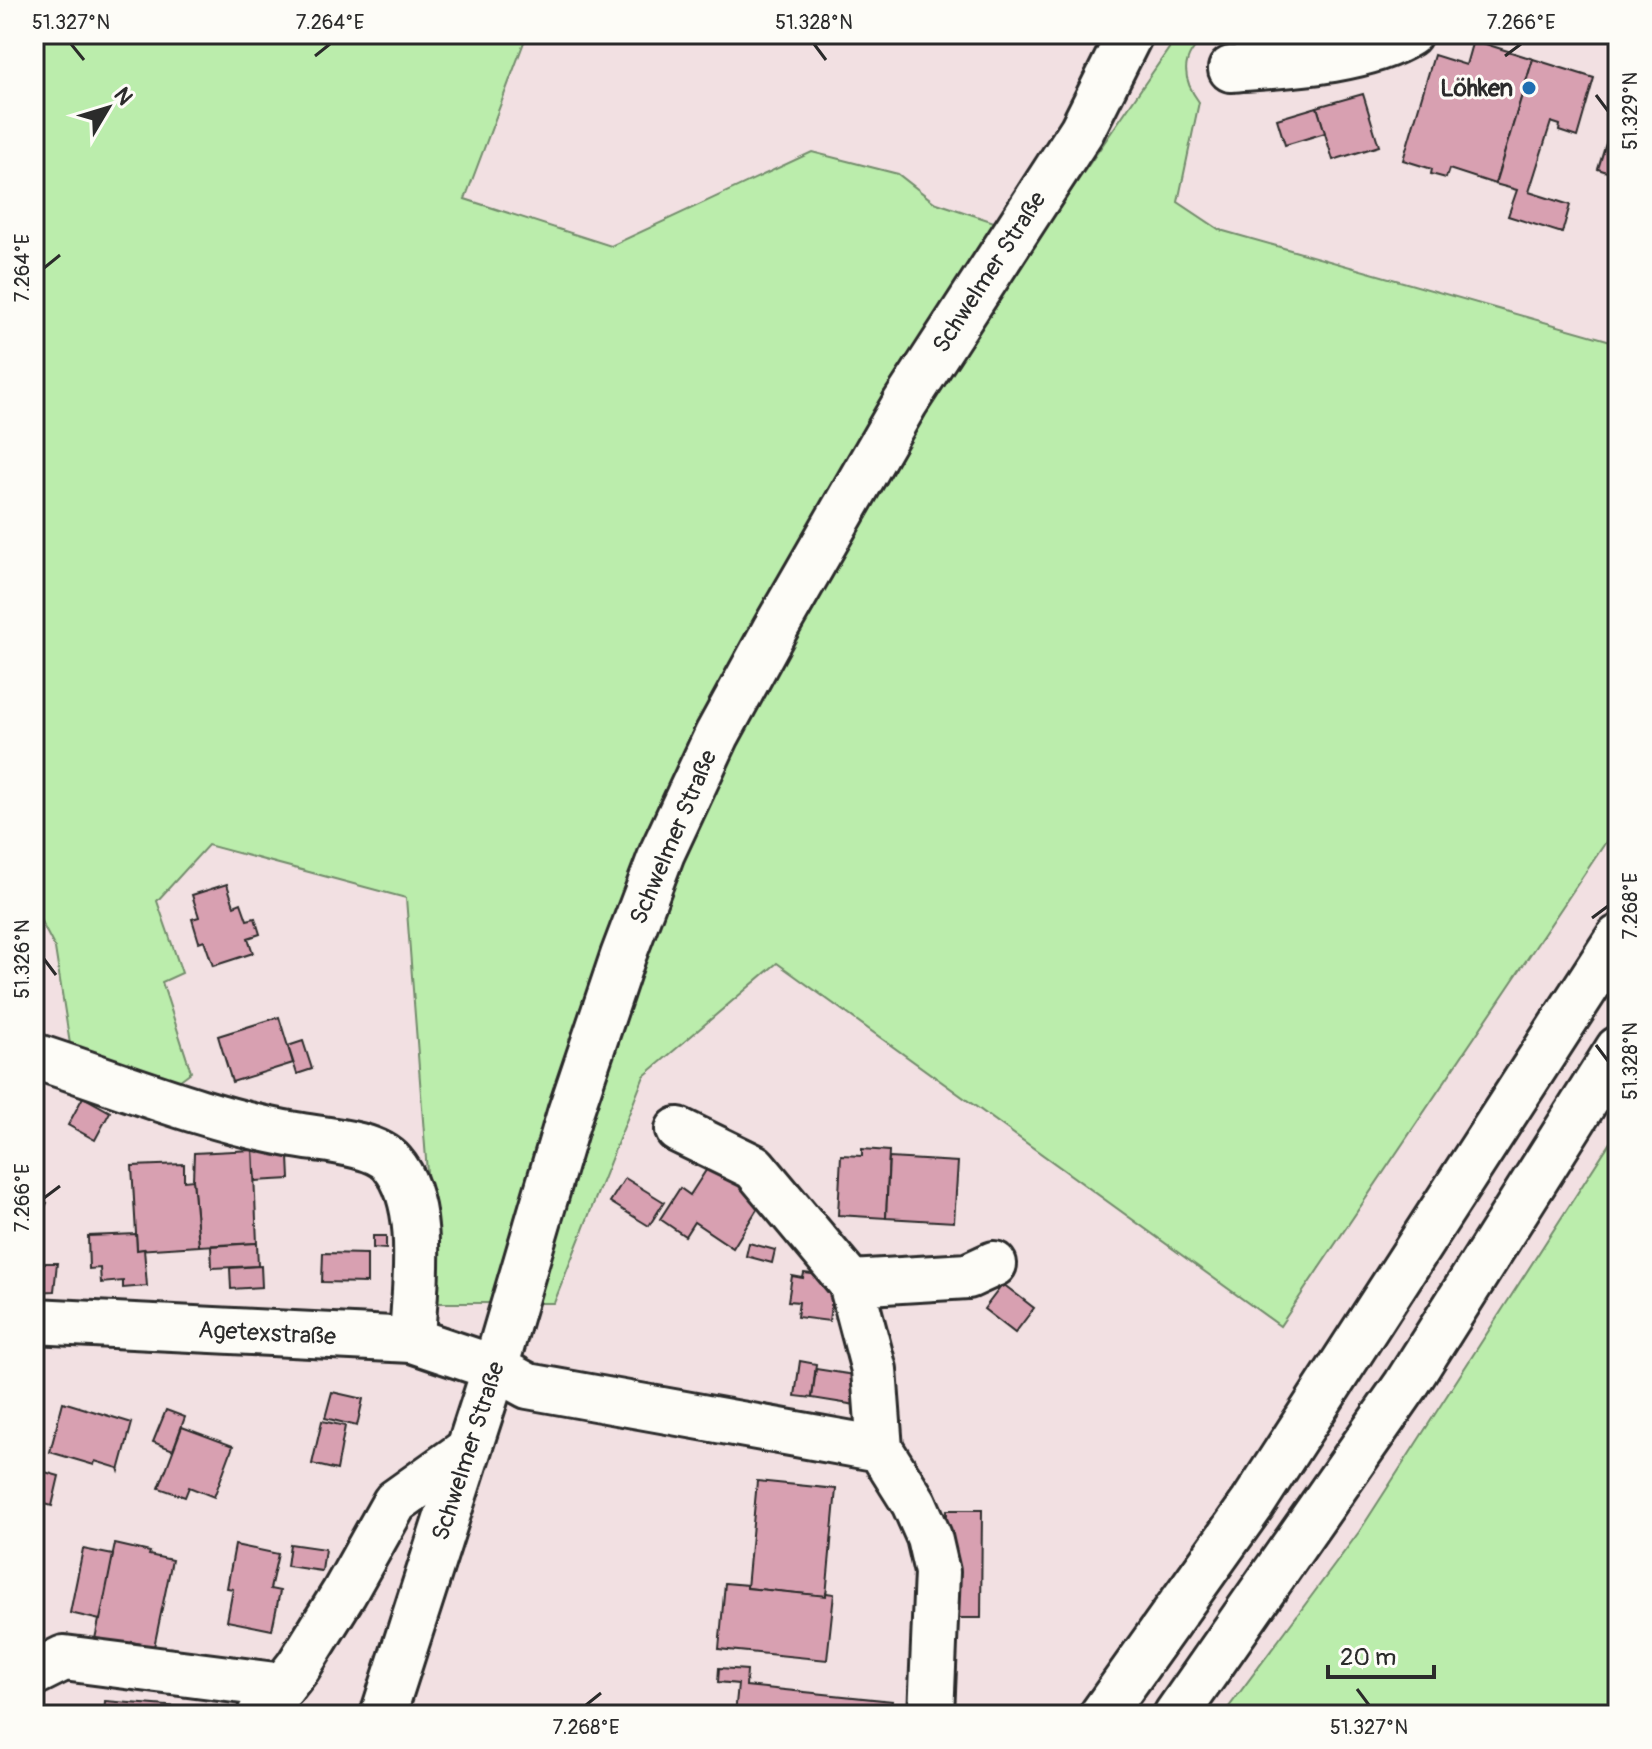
<svg xmlns="http://www.w3.org/2000/svg" width="1652" height="1749" viewBox="0 0 1652 1749" font-family="Pangolin,sans-serif">
<style>
.green{fill:#bbedac;stroke:#738c6c;stroke-width:2}
.building{fill:#d8a0b1;stroke:#2b2b2b;stroke-width:2}
.lines{fill:none;stroke-linecap:round;stroke-linejoin:round}
.minor-casing{stroke:#2b2b2b;stroke-width:50}
.major-casing{stroke:#2b2b2b;stroke-width:50}
.highway-casing{stroke:#2b2b2b;stroke-width:50}
.minor{stroke:#fdfcf7;stroke-width:44}
.major{stroke:#fdfcf7;stroke-width:44}
.highway{stroke:#fdfcf7;stroke-width:44}
.ticks{fill:none;stroke:#2b2b2b;stroke-width:3}
.poi-dot{fill:#1f6fb2;stroke:#fdfcf7;stroke-width:3}
.labels{text-anchor:middle;stroke-width:6;stroke-linejoin:round;paint-order:stroke}
.poi-label{font-size:24px;font-weight:bold;fill:#2b2b2b;stroke:#fdfcf7;text-anchor:end}
.street-label{font-size:24px;fill:#2b2b2b;stroke:#fdfcf7}
.neatline{fill:none;stroke:#2b2b2b;stroke-width:3}
.ticks-label{font-size:20px;text-anchor:middle;fill:#2b2b2b}
</style>
<rect width="100%" height="100%" fill="#f2e0e2"/>
<filter id="ink" filterUnits="userSpaceOnUse"><feTurbulence type="fractalNoise" baseFrequency=".0125" numOctaves="2"/><feDisplacementMap in="SourceGraphic" scale="16" xChannelSelector="R" yChannelSelector="G"/><feConvolveMatrix kernelMatrix="1 2 1 2 8 2 1 2 1" color-interpolation-filters="sRGB"/></filter>
<g filter="url(#ink)">
<g class="green">
<path d="M34,34H527L465,199L611,246L812,152L898,174L934,202L1039,237L1179,34H1210C1182,53 1179,75 1199,102L1178,202L1220,230L1618,343V824L1280,1326L777,963L644,1076L554,1303H437L406,898L208,845L157,901L182,973L162,982L191,1072L171,1087L72,1057L55,948L34,908Z"/>
<polygon points="1618,1130 1618,1715 1223,1715 1359,1532"/>
</g>
<g class="building">
<polygon points="1273,34 1343,34 1331,38 1293,40"/>
<polygon points="1473,40 1533,59 1495,184 1449,169 1446,178 1431,174 1432,169 1403,160 1434,55 1466,65"/>
<polygon points="1533,59 1594,78 1577,137 1559,131 1560,125 1551,122 1529,192 1570,205 1562,233 1508,216 1517,190 1495,184"/>
<polygon points="1363,94 1379,146 1333,160 1317,107"/>
<polygon points="1618,105 1618,168 1616,175 1598,169"/>
<polygon points="1317,107 1325,133 1285,145 1277,119"/>
<polygon points="227,884 234,906 241,903 247,920 255,918 260,934 248,938 253,953 213,966 204,940 199,942 192,919 199,917 192,895"/>
<polygon points="279,1017 293,1063 232,1082 218,1036"/>
<polygon points="303,1041 312,1069 297,1074 288,1046"/>
<polygon points="83,1097 110,1112 95,1140 68,1125"/>
<polygon points="862,1149 889,1151 886,1218 838,1215 841,1155 862,1156"/>
<polygon points="253,1150 289,1157 290,1179 255,1181"/>
<polygon points="253,1150 257,1243 199,1246 193,1180 194,1153"/>
<polygon points="889,1158 958,1162 954,1222 886,1218"/>
<polygon points="184,1164 184,1181 193,1180 199,1246 137,1250 132,1166"/>
<polygon points="710,1164 764,1198 733,1248 694,1222 685,1236 660,1219 680,1188 690,1195"/>
<polygon points="625,1178 664,1202 649,1226 610,1202"/>
<polygon points="34,1196 47,1203 34,1227"/>
<polygon points="136,1234 137,1250 144,1249 147,1286 123,1288 123,1281 101,1283 100,1268 89,1269 88,1236"/>
<polygon points="373,1236 386,1236 386,1249 373,1248"/>
<polygon points="257,1243 258,1266 212,1268 211,1246"/>
<polygon points="749,1243 775,1250 772,1263 746,1256"/>
<polygon points="323,1253 367,1254 367,1283 322,1282"/>
<polygon points="34,1263 57,1263 54,1291 34,1292"/>
<polygon points="261,1266 262,1287 231,1289 230,1268"/>
<polygon points="804,1273 835,1277 829,1321 797,1317 799,1302 788,1301 792,1276 803,1278"/>
<polygon points="1003,1284 1034,1308 1015,1333 984,1309"/>
<polygon points="800,1361 816,1364 812,1398 795,1396"/>
<polygon points="816,1369 861,1376 856,1405 812,1398"/>
<polygon points="332,1392 363,1399 357,1426 325,1418"/>
<polygon points="63,1402 132,1423 119,1471 118,1468 95,1461 94,1465 50,1452"/>
<polygon points="166,1410 185,1417 173,1450 153,1442"/>
<polygon points="322,1421 345,1426 337,1470 312,1464"/>
<polygon points="182,1427 233,1446 214,1497 189,1487 185,1497 159,1488"/>
<polygon points="34,1469 59,1476 52,1506 34,1501"/>
<polygon points="757,1481 836,1489 826,1596 747,1588"/>
<polygon points="947,1510 982,1510 981,1618 946,1618"/>
<polygon points="115,1544 150,1552 149,1555 172,1560 154,1647 132,1642 131,1646 95,1639"/>
<polygon points="290,1544 325,1549 322,1571 287,1566"/>
<polygon points="235,1545 278,1554 270,1589 280,1591 272,1630 227,1621 233,1589 227,1588"/>
<polygon points="83,1549 113,1555 100,1620 70,1613"/>
<polygon points="725,1583 747,1585 747,1588 826,1596 826,1593 834,1594 827,1660 719,1649"/>
<polygon points="719,1668 747,1670 746,1686 892,1701 890,1715 735,1715 738,1684 718,1682"/>
<polygon points="105,1701 179,1707 178,1715 104,1715"/>
</g>
<g class="lines">
<g class="minor-casing">
<g id="minor">
<path d="M1231,69C1284,65 1365,62 1409,34"/>
<path d="M34,1056C118,1083 209,1120 295,1135C322,1140 374,1142 392,1163C428,1204 414,1289 412,1340"/>
<polyline points="678,1130 754,1167 851,1283"/>
<polyline points="34,1321 412,1340 495,1368 528,1386 880,1449 914,1503 929,1537 937,1572 931,1715"/>
<polyline points="880,1449 874,1370 851,1283 968,1276 994,1264"/>
<polyline points="34,1673 64,1658 283,1686"/>
<polyline points="260,1715 298,1667 344,1593 395,1502 468,1450"/>
</g>
</g>
<g class="major-casing">
<polyline id="major" points="383,1715 495,1368 570,1113 623,956 662,853 717,735 775,629 905,403 1082,130 1130,34"/>
</g>
<g class="highway-casing">
<g id="highway">
<polyline points="1102,1715 1253,1503 1618,938"/>
<polyline points="1176,1715 1406,1385 1618,1049"/>
</g>
</g>
<use href="#minor" class="minor"/>
<use href="#major" class="major"/>
<use href="#highway" class="highway"/>
</g>
</g>
<path class="ticks" d="M71,44L84,60M814,44L826,60M315,56L330,44M1505,56L1521,44M1596,95L1608,111M44,268L60,255M1592,918L1608,906M44,959L56,975M1596,1045L1608,1061M44,1198L60,1186M1357,1689L1369,1705M586,1705L601,1693"/>
<circle class="poi-dot" cx="1529" cy="88" r="8"/>
<g class="labels">
<g class="poi-label">
<text x="1513" y="96">Löhken</text>
</g>
<g class="street-label">
<text transform="translate(989 272) rotate(-57)" y="8">Schwelmer Straße</text>
<text transform="translate(673 837) rotate(-67)" y="8">Schwelmer Straße</text>
<text transform="translate(267 1333) rotate(3)" y="8">Agetexstraße</text>
<text transform="translate(468 1451) rotate(-72)" y="8">Schwelmer Straße</text>
</g>
</g>
<rect width="1652" height="1749" fill="none" stroke="#fdfcf7" stroke-width="88"/>
<g transform="translate(108 108) rotate(52)" stroke="#fdfcf7" stroke-width="6" paint-order="stroke">
<path d="M0-6L14 30L0 20L-14 30Z" fill="#2b2b2b"/>
<text y="-12" font-size="22" font-weight="bold" text-anchor="middle" fill="#2b2b2b">N</text>
</g>
<path d="M1328 1665v12h106v-12" fill="none" stroke="#2b2b2b" stroke-width="4"/>
<text x="1340" y="1665" font-size="24" fill="#2b2b2b" stroke="#fdfcf7" stroke-width="6" paint-order="stroke">20 m</text>
<rect x="44" y="44" width="1564" height="1661" class="neatline"/>
<g class="ticks-label">
<text x="71" y="29">51.327°N</text>
<text x="330" y="29">7.264°E</text>
<text x="814" y="29">51.328°N</text>
<text x="1521" y="29">7.266°E</text>
<text transform="translate(1630 111) rotate(-90)" y="7">51.329°N</text>
<text transform="translate(22 268) rotate(-90)" y="7">7.264°E</text>
<text transform="translate(1630 906) rotate(-90)" y="7">7.268°E</text>
<text transform="translate(22 959) rotate(-90)" y="7">51.326°N</text>
<text transform="translate(1630 1061) rotate(-90)" y="7">51.328°N</text>
<text transform="translate(22 1198) rotate(-90)" y="7">7.266°E</text>
<text x="586" y="1734">7.268°E</text>
<text x="1369" y="1734">51.327°N</text>
</g>
</svg>
